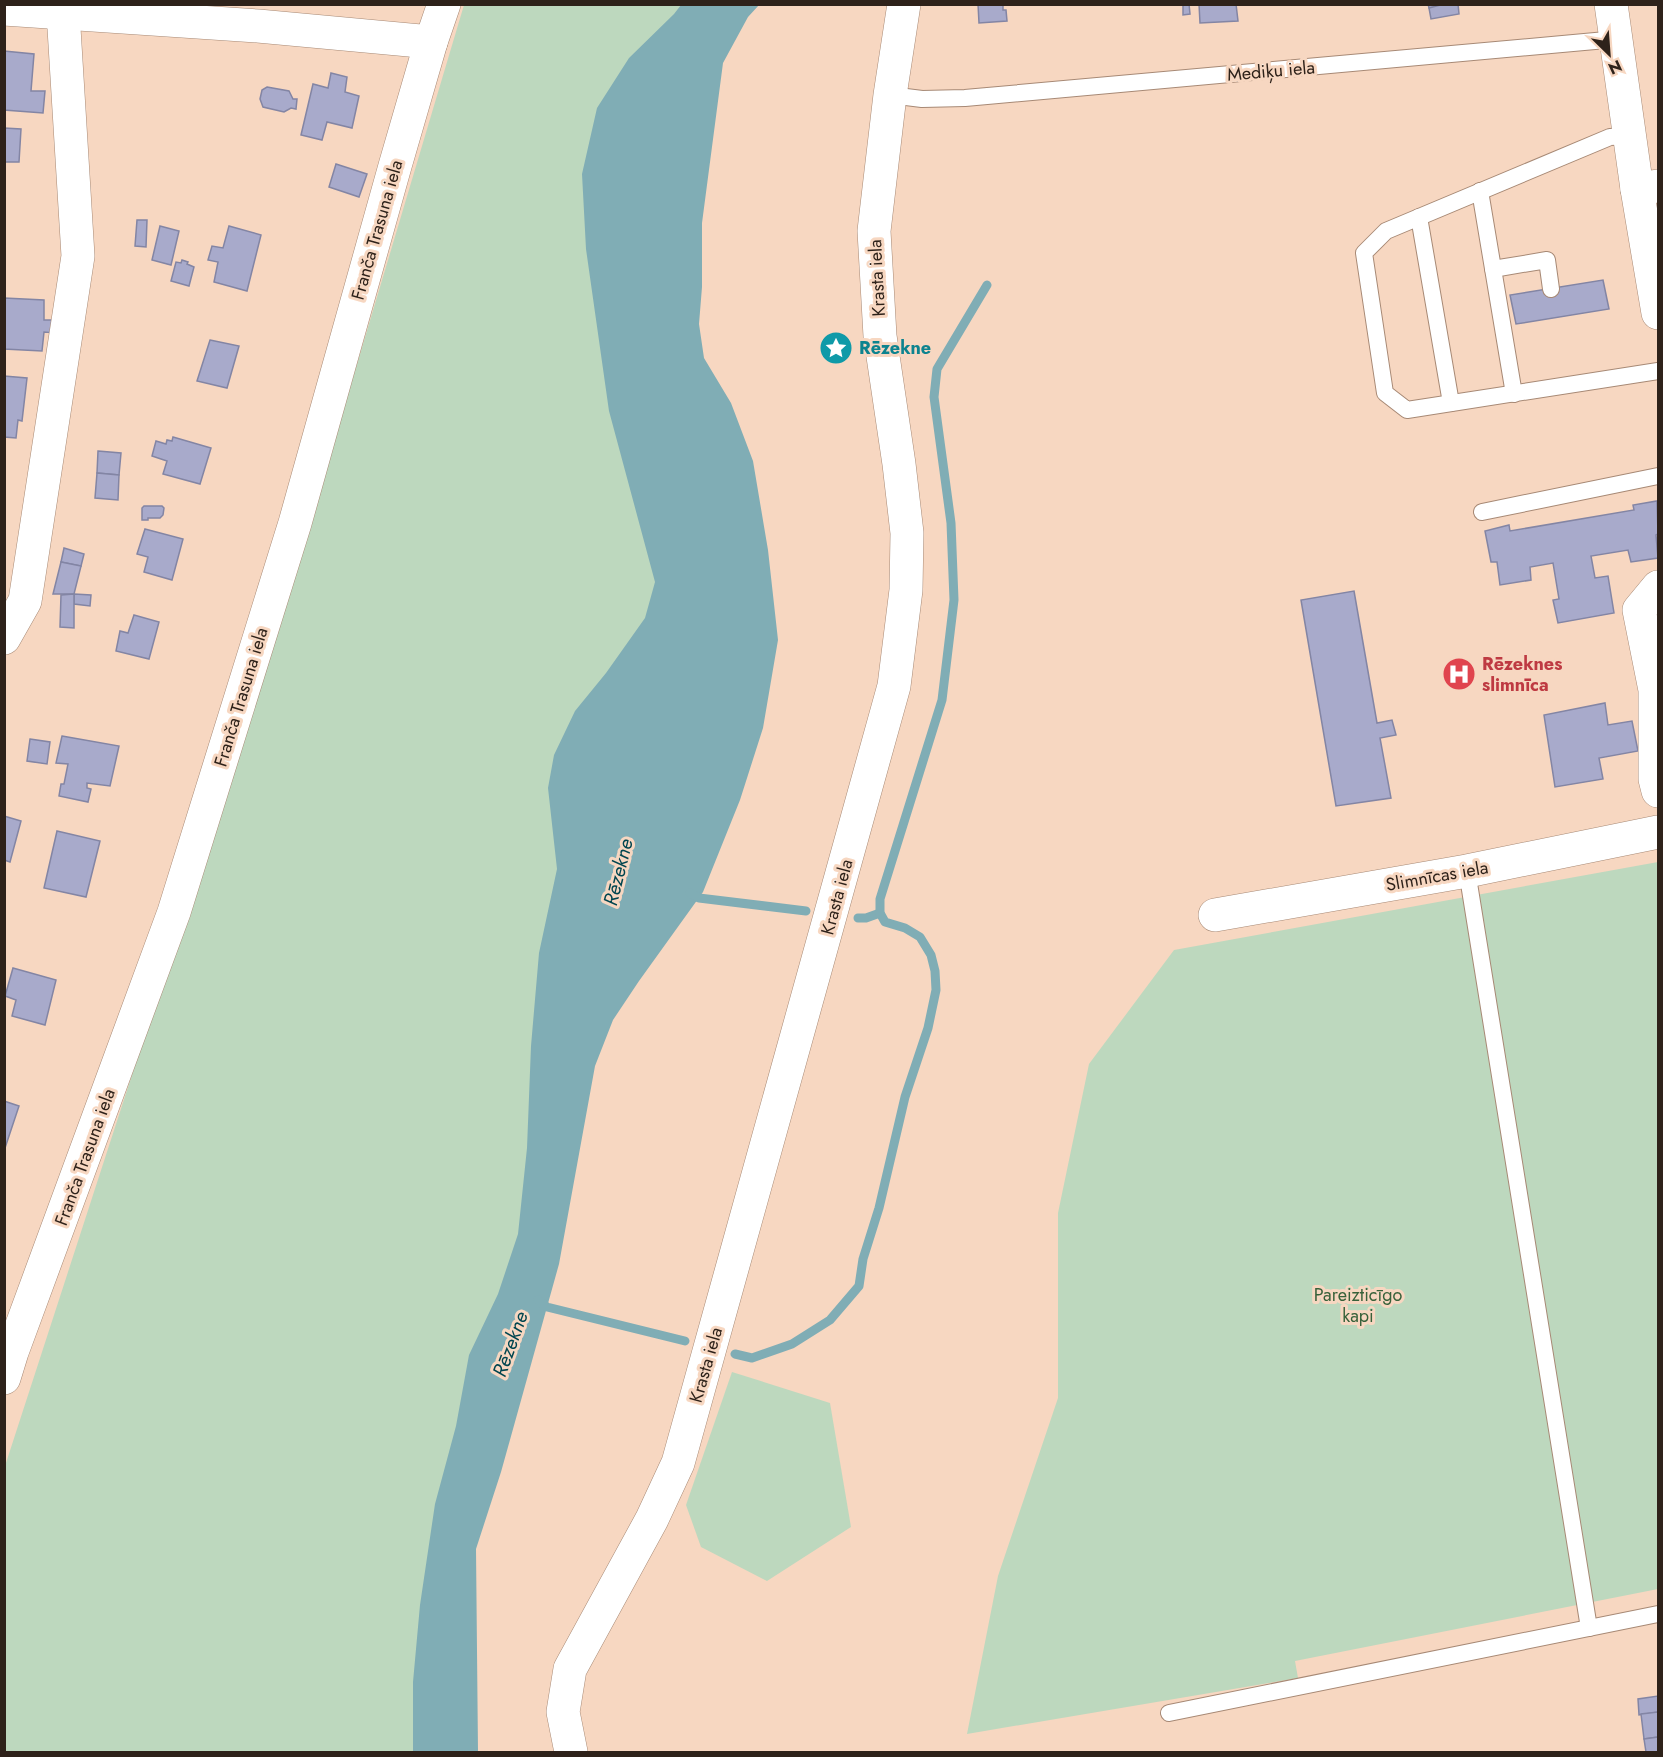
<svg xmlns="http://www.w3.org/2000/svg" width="1663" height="1757" viewBox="0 0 1663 1757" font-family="Jost,sans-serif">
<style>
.green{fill:#bdd8be}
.water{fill:#80adb5}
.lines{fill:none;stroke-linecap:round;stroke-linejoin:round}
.stream{stroke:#80adb5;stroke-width:9}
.building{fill:#a8aacb;stroke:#8385a4;stroke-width:1.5}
.lane-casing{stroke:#a78975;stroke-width:18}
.street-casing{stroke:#a78975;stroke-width:34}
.lane{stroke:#fff;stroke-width:16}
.street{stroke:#fff;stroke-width:33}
.labels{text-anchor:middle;stroke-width:6;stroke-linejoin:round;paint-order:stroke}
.street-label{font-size:18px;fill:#2e221a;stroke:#f7d7c1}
.culture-label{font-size:18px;font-weight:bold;fill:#0d838f;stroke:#f7d7c1;text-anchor:start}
.health-label{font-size:18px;font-weight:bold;fill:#be3a42;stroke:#f7d7c1;text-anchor:start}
.park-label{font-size:18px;fill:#37613a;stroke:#f7d7c1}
.water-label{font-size:20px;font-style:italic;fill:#00454f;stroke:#f7d7c1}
</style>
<rect width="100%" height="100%" fill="#f7d7c1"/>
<g class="green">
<polygon points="464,5 721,5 688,52 703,559 476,1449 443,1752 5,1752 5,1466 293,579"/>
<polygon points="1658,862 1658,1589 1295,1661 1298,1678 967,1734 998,1576 1058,1398 1058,1213 1089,1064 1174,950"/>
<polygon points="732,1372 830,1403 851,1527 767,1581 701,1547 686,1505"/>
</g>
<polygon class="water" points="681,5 759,5 748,17 723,63 702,223 702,287 699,324 704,358 731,403 753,461 768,550 778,640 763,728 740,800 703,892 639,981 613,1020 595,1066 559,1264 501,1472 476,1549 478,1752 413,1752 413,1682 420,1605 435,1504 456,1426 469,1355 498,1294 518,1234 527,1148 531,1046 539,953 557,869 548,788 554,755 575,711 606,673 645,618 655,582 609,411 586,249 582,174 597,108 629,58 674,14"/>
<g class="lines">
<g class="stream">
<polyline points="690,893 699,898 806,911"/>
<polyline points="858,918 866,918 880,913"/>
<polyline points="538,1300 547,1307 685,1341"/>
<polyline points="735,1354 752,1358 792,1344 830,1320 859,1286 863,1259 879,1208 905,1097 928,1028 936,990 935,971 931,955 920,937 905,928 885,922 880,913 880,899 942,700 954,600 951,523 934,397 937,369 987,285"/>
</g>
</g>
<g class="building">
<polygon points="978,4 1003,4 1003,10 1006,10 1007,21 979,23"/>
<polygon points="1183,4 1189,4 1190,14 1183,15"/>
<polygon points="1199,4 1236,4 1238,21 1200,23"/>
<polygon points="1428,4 1444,4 1444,6 1429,8"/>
<polygon points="1444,4 1458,4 1459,14 1431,19 1429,8"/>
<polygon points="4,51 34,54 31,91 45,91 43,113 4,110"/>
<polygon points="331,73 347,77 345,92 359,96 352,128 327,122 322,140 301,135 313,84 328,88"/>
<polygon points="267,87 289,91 293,99 297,99 296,109 291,108 284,112 263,107 260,99 262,90"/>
<polygon points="4,128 21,129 19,162 4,162"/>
<polygon points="336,164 367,174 359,197 329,187"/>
<polygon points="137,220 147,220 146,247 135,246"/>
<polygon points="160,226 179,231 171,265 152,260"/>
<polygon points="229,226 261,235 247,291 214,282 218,262 208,260 212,246 223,248"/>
<polygon points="182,260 188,262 187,264 194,267 189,286 171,281 176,262 181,263"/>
<polygon points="1603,280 1609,309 1516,324 1510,295"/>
<polygon points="4,298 44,300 44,320 56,320 56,333 44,332 42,351 4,349"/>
<polygon points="210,340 239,346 227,388 197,381"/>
<polygon points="4,376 27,378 22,421 18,420 16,438 4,437"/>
<polygon points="173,437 211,448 200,484 163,474 167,461 152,456 156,441 166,444 167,440 172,441"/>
<polygon points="98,451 121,453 119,475 97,473"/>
<polygon points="97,473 119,475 118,500 95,498"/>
<polygon points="1657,501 1658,534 1656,535 1658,558 1631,562 1628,550 1591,556 1595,578 1608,576 1614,613 1558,623 1553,600 1559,599 1553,563 1530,567 1531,580 1500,585 1497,562 1491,562 1485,531 1509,525 1510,531 1634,510 1633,505"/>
<polygon points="144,506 162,506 164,508 163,515 160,518 148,518 148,520 142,520 142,508"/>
<polygon points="145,529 183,539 172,580 144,572 148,557 137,554"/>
<polygon points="64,548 84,554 81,566 61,562"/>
<polygon points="61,562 81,566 74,594 53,594"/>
<polygon points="1354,591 1377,723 1392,720 1396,735 1380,738 1391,798 1336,806 1301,600"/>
<polygon points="74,594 91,595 90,606 74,604"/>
<polygon points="74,594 74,628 60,627 61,595"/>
<polygon points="134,615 159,622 149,659 116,651 120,631 128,633"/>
<polygon points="1605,703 1608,725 1632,721 1638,751 1599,758 1603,779 1555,787 1544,715"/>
<polygon points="62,736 119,746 110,786 87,783 87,788 91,789 88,802 59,796 61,784 64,784 68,764 56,763"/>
<polygon points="30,739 50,742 47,764 27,761"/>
<polygon points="4,816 21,821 10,862 4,860"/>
<polygon points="57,831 100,841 86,897 44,888"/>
<polygon points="13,968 56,980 45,1025 12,1016 16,1000 5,996"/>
<polygon points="4,1101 19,1106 5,1148 4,1148"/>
<polygon points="1658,1696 1658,1712 1639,1715 1638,1699"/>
<polygon points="1658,1712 1658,1737 1644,1739 1641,1714"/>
<polygon points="1658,1737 1658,1752 1646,1752 1644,1739"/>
</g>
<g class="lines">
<g class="lane-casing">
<g id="lane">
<polyline points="890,95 922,99 965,98 1617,39"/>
<polyline points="1630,136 1610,137 1386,231 1364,253 1385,393 1407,410 1658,371"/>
<polyline points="1480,191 1514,394"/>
<polyline points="1419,217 1451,403"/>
<polyline points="1493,269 1547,260 1551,289"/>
<polyline points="1482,512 1658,476"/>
<polyline points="1467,871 1589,1628"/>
<polyline points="1169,1713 1658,1614"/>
</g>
</g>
<g class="street-casing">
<g id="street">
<polyline points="1611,4 1637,189 1658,186"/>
<polyline points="4,9 258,26 431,42"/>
<polyline points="1637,189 1658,313"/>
<polyline points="1658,587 1639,610 1655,690 1655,779 1658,791"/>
<polyline points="4,638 25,601 78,256 63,12"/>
<polyline points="1215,915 1467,871 1658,832"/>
<polyline points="4,1378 12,1352 174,912 295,523 395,166 431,42 444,4"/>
<polyline points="571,1752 563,1712 570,1669 652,1519 678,1463 894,686 906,590 907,533 899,464 880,336 874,231 890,95 904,4"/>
</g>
</g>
<use href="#lane" class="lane"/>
<use href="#street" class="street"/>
</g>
<defs>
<g id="sight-disc" transform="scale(1.725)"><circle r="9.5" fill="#0f9aa8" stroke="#f7d7c1"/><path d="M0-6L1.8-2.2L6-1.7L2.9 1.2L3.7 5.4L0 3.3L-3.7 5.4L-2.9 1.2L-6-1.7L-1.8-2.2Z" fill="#fff"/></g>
<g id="hospital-disc" transform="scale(1.725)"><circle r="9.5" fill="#e0444e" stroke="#f7d7c1"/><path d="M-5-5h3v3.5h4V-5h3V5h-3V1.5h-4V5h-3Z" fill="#fff"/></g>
</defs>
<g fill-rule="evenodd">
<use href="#sight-disc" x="836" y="348"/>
<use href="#hospital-disc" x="1459" y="674"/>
</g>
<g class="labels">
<g class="street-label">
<text transform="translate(1271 71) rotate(-5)" y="6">Mediķu iela</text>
<text transform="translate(377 230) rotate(-74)" y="6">Franča Trasuna iela</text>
<text transform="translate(877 278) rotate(-93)" y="6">Krasta iela</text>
<text transform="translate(241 697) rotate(-73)" y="6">Franča Trasuna iela</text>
<text transform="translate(1437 876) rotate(-10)" y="6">Slimnīcas iela</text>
<text transform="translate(837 897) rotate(-75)" y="6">Krasta iela</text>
<text transform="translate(85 1157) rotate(-70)" y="6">Franča Trasuna iela</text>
<text transform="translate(706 1365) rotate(-74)" y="6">Krasta iela</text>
</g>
<g class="culture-label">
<text x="859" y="354">Rēzekne</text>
</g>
<g class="health-label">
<text x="1482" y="670">Rēzeknes<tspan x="1482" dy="21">slimnīca</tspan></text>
</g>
<g class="park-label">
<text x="1358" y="1301">Pareizticīgo<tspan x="1358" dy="21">kapi</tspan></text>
</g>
<g class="water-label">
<text transform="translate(618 872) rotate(-76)" y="7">Rēzekne</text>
<text transform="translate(510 1344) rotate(-70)" y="7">Rēzekne</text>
</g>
</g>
<rect width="1663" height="1757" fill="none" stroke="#2e221a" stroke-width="12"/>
<g transform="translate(1609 54) rotate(155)" stroke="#f7d7c1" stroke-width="4.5" paint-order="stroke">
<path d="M0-4.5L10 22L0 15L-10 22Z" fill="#2e221a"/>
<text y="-9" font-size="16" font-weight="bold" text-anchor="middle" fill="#2e221a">N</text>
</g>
</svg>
